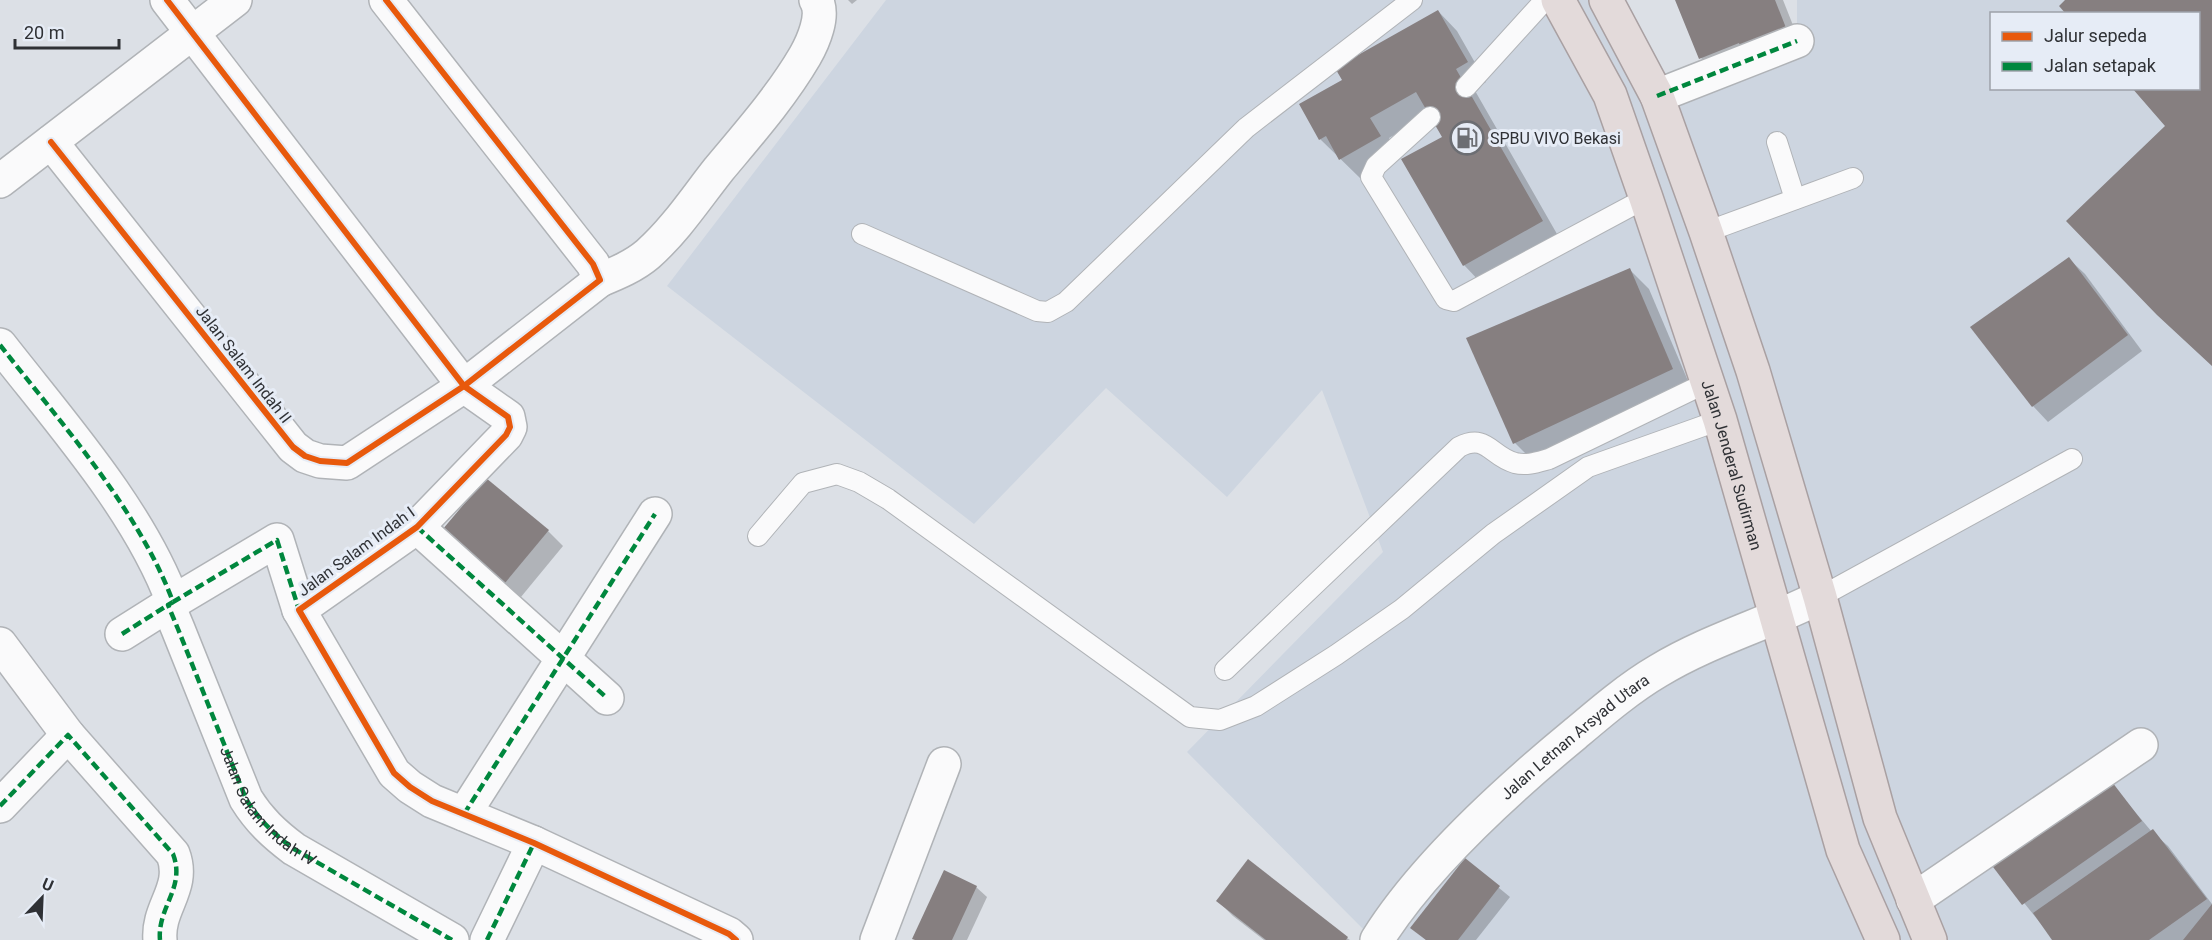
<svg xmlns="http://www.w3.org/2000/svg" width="2212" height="940" viewBox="0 0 2212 940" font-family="Roboto,sans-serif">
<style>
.built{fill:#cdd5e0;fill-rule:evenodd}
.shadow{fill:#0003}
.building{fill:#867f80}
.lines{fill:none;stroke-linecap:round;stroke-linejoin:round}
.service-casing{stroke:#b0b3b7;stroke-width:22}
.minor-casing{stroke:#b0b3b7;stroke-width:36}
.trunk-casing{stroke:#a9a0a2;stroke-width:36}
.service{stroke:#fafafb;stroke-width:20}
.minor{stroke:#fafafb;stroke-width:33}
.trunk{stroke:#e3dada;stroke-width:33}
.quiet{stroke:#00873e;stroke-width:4.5;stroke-dasharray:9 4.5;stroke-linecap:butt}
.cycleway-casing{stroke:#e6ecf6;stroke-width:10}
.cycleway{stroke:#e8590c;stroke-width:6}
.labels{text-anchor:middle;stroke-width:6;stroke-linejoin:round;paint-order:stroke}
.poi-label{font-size:16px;fill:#2f3135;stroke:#e6ecf6;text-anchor:start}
.street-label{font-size:16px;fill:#2f3135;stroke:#e6ecf6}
</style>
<rect width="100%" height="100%" fill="#dce0e6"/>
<path class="built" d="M886,0H1606L1657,95L1797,41V0H2212V940H1374L1187,752L1383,552L1322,390L1227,497L1106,388L974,524L667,286ZM1992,14H2198V88H1992Z"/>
<g class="shadow">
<polygon points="848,0 857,0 852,4"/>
<polygon points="1676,0 1783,0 1804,53 1716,73 1701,58"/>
<polygon points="1438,11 1457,31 1486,82 1474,89 1561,241 1483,285 1464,265 1444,138 1430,114 1389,138 1399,156 1360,178 1320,139 1344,81"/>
<polygon points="2069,259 2085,274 2142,351 2048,422 2033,406 1972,327"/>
<polygon points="1630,270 1649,289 1691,388 1534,462 1515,443"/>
<polygon points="548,531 563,546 516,603 454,551"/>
<polygon points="2108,780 2152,832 2168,846 2212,904 2212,940 2054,940 1992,863"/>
<polygon points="1465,860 1510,897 1476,940 1426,940 1412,927"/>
<polygon points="1249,861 1347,938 1350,940 1264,940 1233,916 1218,901"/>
<polygon points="976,887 987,897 967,940 916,940"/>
</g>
<g class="building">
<polygon points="1675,0 1775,0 1790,38 1744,57 1739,43 1699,59"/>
<polygon points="2065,0 2212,0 2212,366 2157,315 2066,221 2165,126 2132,88 2198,88 2198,14 2066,14 2059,6"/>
<polygon points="1438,10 1468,62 1456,69 1543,221 1463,266 1401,159 1442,137 1416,92 1370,118 1381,136 1339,160 1326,136 1319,140 1299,104 1342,80 1335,68"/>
<polygon points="2069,257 2128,335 2032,407 1970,327"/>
<polygon points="1630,268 1673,369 1513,444 1466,338"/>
<polygon points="486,478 549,530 500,589 437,536"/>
<polygon points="2109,778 2142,821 2022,905 1990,863"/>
<polygon points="2153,829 2207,899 2149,940 2052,940 2033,913"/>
<polygon points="1465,858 1500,886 1458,940 1426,940 1410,928"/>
<polygon points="1248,859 1348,937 1346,940 1266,940 1216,901"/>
<polygon points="944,870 977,886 952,940 915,940 912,939"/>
<polygon points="2212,904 2212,940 2183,940"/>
</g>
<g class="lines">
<g class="service-casing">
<g id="service">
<polyline points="1466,87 1545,0"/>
<polyline points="1430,117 1376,166 1371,177 1446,299 1454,301 1646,198"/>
<polyline points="1777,142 1795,199"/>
<polyline points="1706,232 1853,178"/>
<polyline points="862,234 1037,311 1048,312 1066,302 1246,128 1412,0"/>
<polyline points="758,536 803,483 837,474 859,482 888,499 1190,717 1220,720 1256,706 1336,655 1402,609 1493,534 1588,467 1720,420"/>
<polyline points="1820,597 2072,459"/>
<path d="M1225,670L1459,447C1487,433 1490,456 1515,463C1527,466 1538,462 1549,459L1708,382"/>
</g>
</g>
<g class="minor-casing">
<g id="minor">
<polyline points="167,0 464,386 508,417 510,427 506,435 417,527 299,610 394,773 410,787 432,801 534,843 729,934 736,940"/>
<polyline points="1657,96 1797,41"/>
<polyline points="51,142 293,447 305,456 320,461 347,463 464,386 600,280 593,264 386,0"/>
<polyline points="0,181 235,0"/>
<path d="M600,280C617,273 634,266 648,254C676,229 696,198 719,169C749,133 781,97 805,56C813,42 825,15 816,0"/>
<path d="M0,345C60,422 139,510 173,602L277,540L299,610"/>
<polyline points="417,527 607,698"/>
<path id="s1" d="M173,602L168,605L178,629L246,799C259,820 274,834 294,849L452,940"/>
<polyline points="122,634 168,605"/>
<path d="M0,644L68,735L173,854C186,888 157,907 160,940"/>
<polyline points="0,806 68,735"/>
<polyline points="464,814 655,514"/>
<polyline points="1913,900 2141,745"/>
<polyline points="487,940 534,843"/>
<polyline points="877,940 944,764"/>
<path id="s2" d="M1377,940C1423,866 1507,790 1575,734C1601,712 1629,688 1658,671C1709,640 1767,624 1820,597"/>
</g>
</g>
<g class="trunk-casing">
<g id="trunk">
<path id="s3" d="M1558,0L1610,95L1646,198L1720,420L1843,850L1883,940"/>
<polyline points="1606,0 1657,96 1706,232 1753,371 1820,597 1880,818 1930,940"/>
</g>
</g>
<use href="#service" class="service"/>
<use href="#minor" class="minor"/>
<use href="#trunk" class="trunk"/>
<g class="quiet">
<polyline points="1657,96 1797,41"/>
<path d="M0,345C60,422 139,510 173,602L277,540L299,610"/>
<polyline points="417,527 607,698"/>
<path d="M173,602L168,605L178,629L246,799C259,820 274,834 294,849L452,940"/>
<polyline points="122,634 168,605"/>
<path d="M0,806L68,735L173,854C186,888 157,907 160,940"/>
<polyline points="464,814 655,514"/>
<polyline points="487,940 534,843"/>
</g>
<g class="cycleway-casing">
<g id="cycleway">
<polyline points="167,0 464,386 508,417 510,427 506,435 417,527 299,610 394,773 410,787 432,801 534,843 729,934 736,940"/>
<polyline points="51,142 293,447 305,456 320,461 347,463 464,386 600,280 593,264 386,0"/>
</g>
</g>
<use href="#cycleway" class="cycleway"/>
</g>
<defs>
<g id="fuel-ring" transform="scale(1.725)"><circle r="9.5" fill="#e6ecf6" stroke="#6c6e73" stroke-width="1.5"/><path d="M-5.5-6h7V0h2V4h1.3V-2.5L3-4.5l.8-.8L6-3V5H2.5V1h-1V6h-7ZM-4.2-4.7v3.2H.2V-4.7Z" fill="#6c6e73"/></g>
</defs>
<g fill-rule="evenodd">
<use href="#fuel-ring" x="1467" y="138"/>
</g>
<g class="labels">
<g class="poi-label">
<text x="1490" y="144">SPBU VIVO Bekasi</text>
</g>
<g class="street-label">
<text transform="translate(244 364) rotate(52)" y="6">Jalan Salam Indah II</text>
<text dy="6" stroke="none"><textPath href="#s3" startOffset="498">Jalan Jenderal Sudirman</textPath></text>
<text transform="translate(356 551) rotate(-36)" y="6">Jalan Salam Indah I</text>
<text dy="6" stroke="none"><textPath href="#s2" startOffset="285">Jalan Letnan Arsyad Utara</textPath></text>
<text dy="6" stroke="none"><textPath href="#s1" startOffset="234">Jalan Salam Indah IV</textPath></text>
</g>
</g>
<rect x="1990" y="12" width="210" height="78" fill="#e6ecf6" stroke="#9da1a9" stroke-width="1.5"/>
<rect x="2002" y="32" width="30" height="9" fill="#e8590c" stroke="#9da1a9" stroke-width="1.5"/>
<text x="2044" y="42" font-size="18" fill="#2f3135">Jalur sepeda</text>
<rect x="2002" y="62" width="30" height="9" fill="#00873e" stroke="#9da1a9" stroke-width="1.5"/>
<text x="2044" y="72" font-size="18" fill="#2f3135">Jalan setapak</text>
<g transform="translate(42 898) rotate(23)" stroke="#e6ecf6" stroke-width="4.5" paint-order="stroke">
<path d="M0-4.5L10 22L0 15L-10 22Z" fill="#2f3135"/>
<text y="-9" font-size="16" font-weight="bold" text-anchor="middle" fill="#2f3135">U</text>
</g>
<path d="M15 39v9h104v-9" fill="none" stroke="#2f3135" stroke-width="3"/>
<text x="24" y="39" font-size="18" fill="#2f3135" stroke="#e6ecf6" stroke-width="4.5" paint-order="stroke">20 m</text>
</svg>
